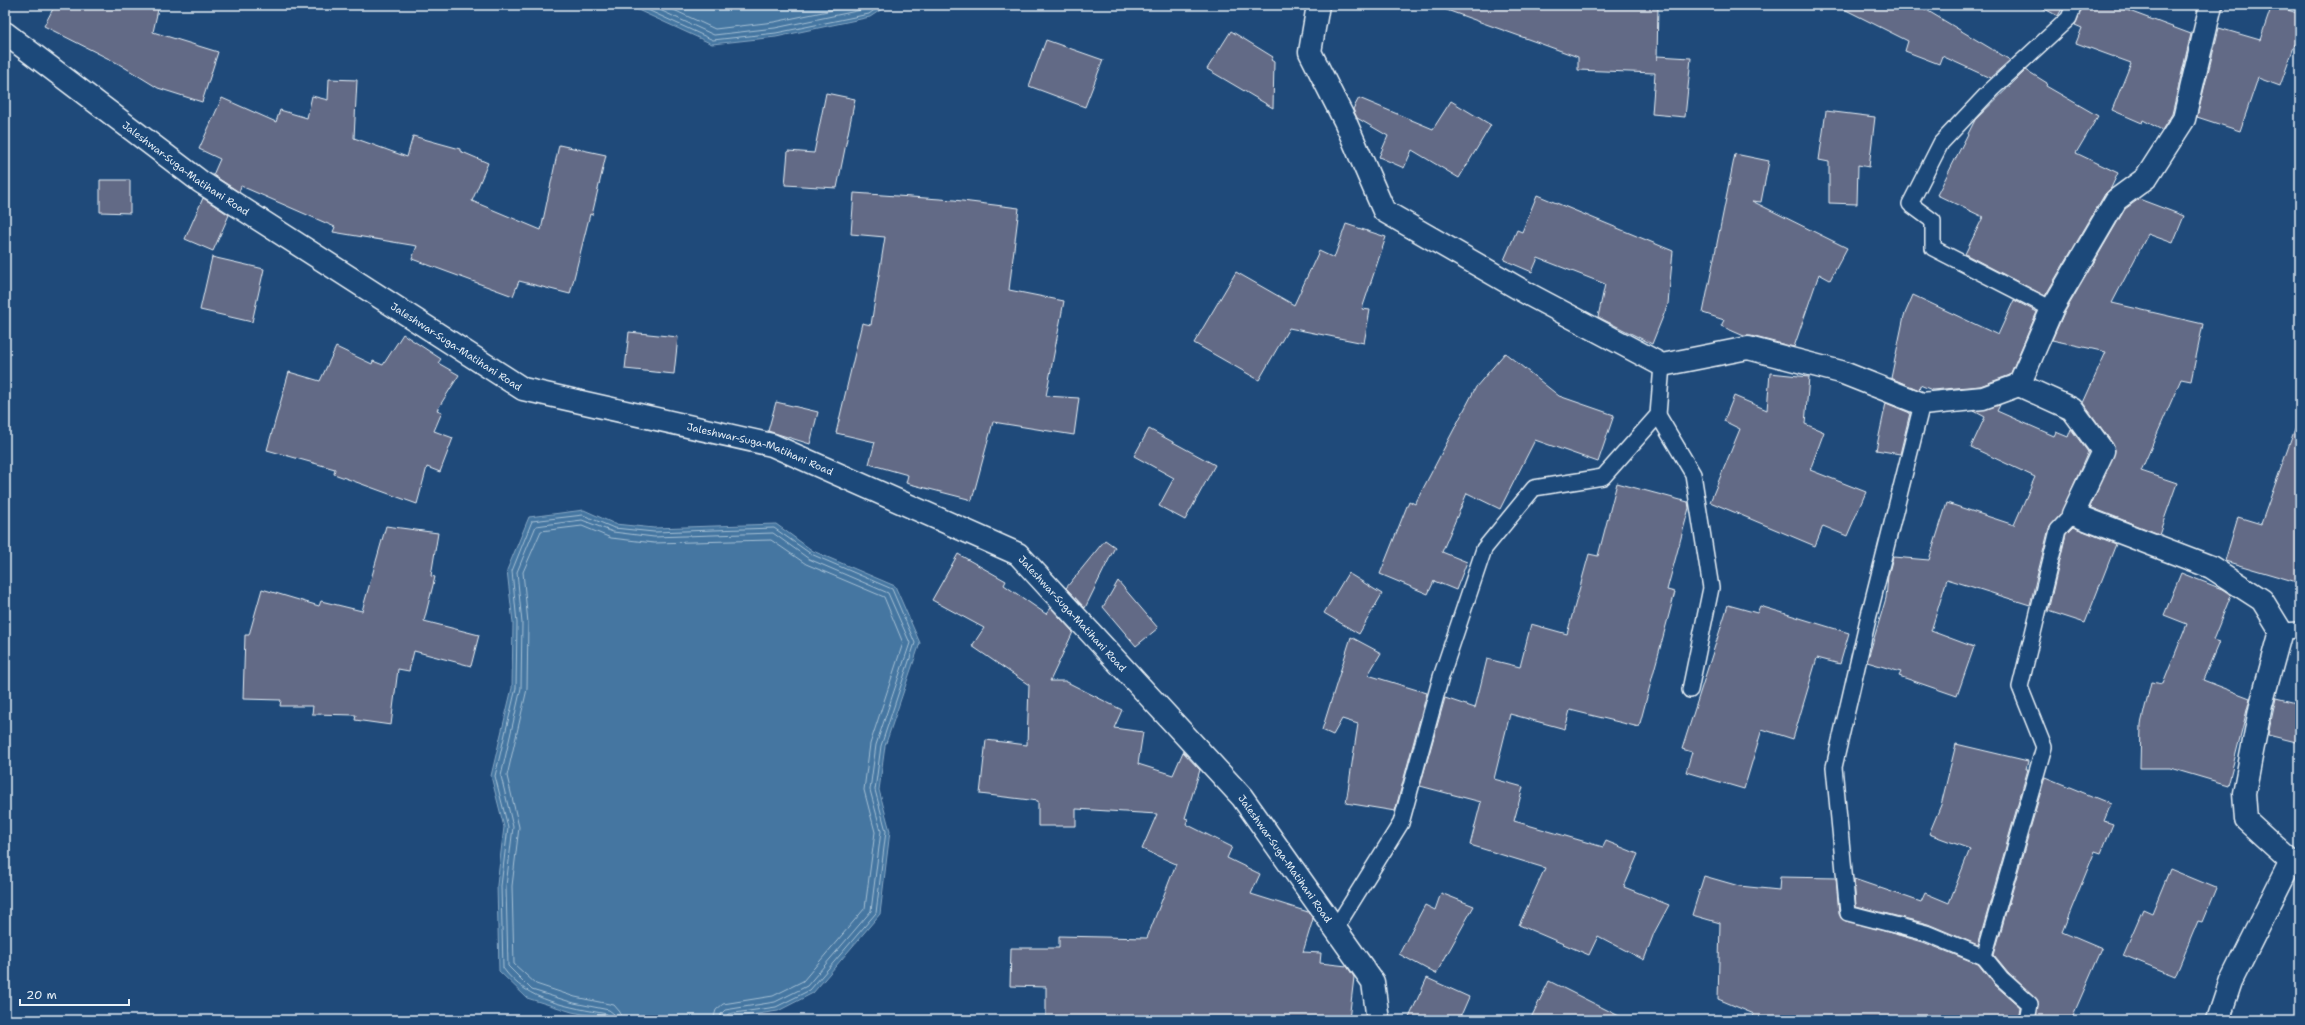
<svg xmlns="http://www.w3.org/2000/svg" width="2305" height="1025" viewBox="0 0 2305 1025" font-family="'Shantell Sans',sans-serif">
<style>
.water{fill:#4476a1;stroke:#86a7c4}
.lines{fill:none;stroke-linecap:round;stroke-linejoin:round}
.shore{stroke:#a6c0d5;stroke-width:1}
.building{fill:#626a86;stroke:#e8f1f8}
.service-casing{stroke:#e8f1f8;stroke-width:18}
.minor-casing{stroke:#e8f1f8;stroke-width:25}
.secondary-casing{stroke:#e8f1f8;stroke-width:25}
.service{stroke:#1f4a7a;stroke-width:15}
.minor{stroke:#1f4a7a;stroke-width:22}
.secondary{stroke:#1f4a7a;stroke-width:22}
.labels{text-anchor:middle;stroke-width:3;stroke-linejoin:round;paint-order:stroke}
.street-label{font-size:10px;fill:#e8f1f8;stroke:#1f4a7a}
</style>
<rect width="100%" height="100%" fill="#1f4a7a"/>
<filter id="ink" filterUnits="userSpaceOnUse"><feTurbulence type="fractalNoise" baseFrequency=".025" numOctaves="2"/><feDisplacementMap in="SourceGraphic" scale="8" xChannelSelector="R" yChannelSelector="G"/><feConvolveMatrix kernelMatrix="1 2 1 2 8 2 1 2 1" color-interpolation-filters="sRGB"/></filter>
<g filter="url(#ink)">
<g class="water">
<polygon points="627,5 888,5 870,17 776,37 712,44"/>
<polygon points="584,510 615,524 654,528 776,524 813,551 895,586 920,643 885,746 879,790 890,831 880,914 813,993 778,1011 716,1020 615,1020 572,1012 527,998 499,971 497,885 504,827 491,776 512,688 513,623 507,570 529,517"/>
</g>
<g class="lines">
<g class="shore">
<polyline points="637,5 713,40 776,33 869,14 881,5"/>
<polyline points="649,5 714,35 775,28 866,9 872,5"/>
<polyline points="663,5 715,29 774,22 857,5"/>
<path d="M611,1020L607,1014C570,1007 527,1002 503,968L501,886L508,827L495,776L516,688L517,623L512,571L532,521L583,515L614,528L654,532L774,528L811,554L892,589L915,643L881,746L875,790L886,831L876,913L810,990L776,1007L728,1014L724,1020"/>
<polyline points="616,1020 614,1014 609,1010 574,1003 532,990 508,966 506,886 513,827 501,776 521,688 522,623 517,572 536,526 582,520 613,532 654,537 773,533 809,559 888,593 910,643 876,745 870,790 881,831 871,911 807,986 775,1002 725,1010 721,1014 719,1020"/>
<polyline points="622,1020 620,1012 614,1005 575,997 536,984 514,964 512,886 519,827 507,776 527,689 528,623 523,572 541,531 582,526 611,538 654,543 771,540 806,564 884,597 903,643 870,744 864,790 875,832 865,908 803,981 773,996 723,1004 716,1010 713,1020"/>
</g>
</g>
<g class="building">
<polygon points="55,5 159,5 153,32 218,52 202,102 158,88 119,64 44,26"/>
<polygon points="1445,5 1658,5 1657,60 1657,56 1691,58 1685,117 1652,114 1655,73 1578,70 1578,57 1444,9"/>
<polygon points="1836,5 1918,5 2010,60 1990,78 1942,56 1939,64 1905,51 1908,41"/>
<polygon points="2037,5 2064,5 2058,16"/>
<polygon points="2083,5 2113,5 2191,34 2172,114 2162,130 2143,120 2142,123 2112,110 2131,63 2076,43 2082,28 2075,25"/>
<polygon points="2272,5 2300,14 2300,46 2295,44 2280,86 2258,78 2240,131 2197,117 2219,28 2260,40"/>
<polygon points="1231,31 1273,57 1271,60 1274,62 1273,108 1207,69"/>
<polygon points="1046,40 1103,60 1085,107 1029,86"/>
<polygon points="2026,70 2047,83 2046,86 2098,116 2076,153 2118,173 2111,188 2105,194 2045,296 1965,254 1983,217 1937,195 1975,120"/>
<polygon points="329,79 357,80 354,138 407,157 413,136 460,149 460,151 488,163 472,201 541,230 559,145 606,155 592,215 590,214 570,294 519,281 513,296 412,259 417,246 333,232 335,227 241,186 239,192 213,175 220,159 199,149 222,98 276,122 280,110 307,118 312,96 328,100"/>
<polygon points="826,93 855,99 837,188 785,185 788,151 814,153"/>
<polygon points="1359,98 1433,129 1451,101 1491,125 1459,178 1412,150 1404,168 1379,157 1388,136 1357,118 1353,109"/>
<polygon points="1826,111 1875,117 1869,167 1858,165 1857,204 1829,203 1829,162 1819,160"/>
<polygon points="1735,154 1769,161 1761,202 1752,201 1847,248 1830,280 1819,274 1794,347 1751,336 1744,336 1721,326 1724,320 1703,313"/>
<polygon points="100,180 130,180 130,213 100,212"/>
<polygon points="854,193 954,200 1019,208 1009,290 1064,301 1046,396 1079,398 1074,435 993,422 972,500 906,483 908,475 869,464 875,442 836,433 862,323 871,325 885,237 851,234"/>
<polygon points="1537,195 1673,251 1668,304 1652,344 1598,317 1605,284 1538,258 1532,272 1504,260 1517,230 1522,232"/>
<polygon points="203,198 229,215 213,251 185,239"/>
<polygon points="2139,199 2184,216 2173,243 2148,234 2112,303 2203,324 2191,381 2181,379 2141,471 2177,483 2159,534 2090,507 2115,450 2113,444 2083,403 2106,352 2052,340 2063,315 2125,209"/>
<polygon points="1346,224 1386,237 1362,309 1370,310 1364,343 1289,328 1259,380 1194,343 1236,272 1294,305 1319,251 1334,258"/>
<polygon points="212,257 264,269 252,322 200,310"/>
<polygon points="1913,295 1998,335 2014,300 2037,312 2010,375 1980,386 1932,390 1920,385 1919,390 1891,378 1904,316"/>
<polygon points="629,332 678,337 674,374 625,369"/>
<polygon points="403,334 441,359 438,363 459,375 437,410 442,412 434,431 453,438 440,472 427,467 417,504 334,474 335,469 267,450 289,372 320,381 336,347 372,364 373,361 383,365"/>
<polygon points="1505,353 1559,396 1614,415 1598,462 1535,440 1500,509 1467,493 1442,552 1467,562 1456,590 1434,581 1428,594 1380,574 1409,501 1415,504 1476,387"/>
<polygon points="1770,373 1809,377 1805,424 1824,432 1810,470 1866,492 1847,536 1823,526 1815,546 1710,502 1740,429 1724,421 1734,396 1767,410"/>
<polygon points="776,402 818,412 810,444 768,431"/>
<polygon points="1886,403 1910,413 1900,454 1876,450"/>
<polygon points="2000,405 1997,411 2054,436 2056,432 2068,437 2071,429 2088,452 2061,514 2049,528 2030,605 1947,579 1931,631 1974,647 1957,696 1899,676 1901,672 1867,662 1886,598 1888,576 1893,557 1929,560 1947,503 2014,525 2035,477 1971,447 1985,417 1974,411"/>
<polygon points="2296,426 2300,427 2300,583 2225,561 2238,517 2261,524"/>
<polygon points="1149,429 1215,465 1185,520 1159,506 1174,478 1134,456"/>
<polygon points="1617,483 1688,502 1689,508 1667,590 1675,592 1639,727 1570,710 1565,729 1510,714 1494,779 1523,787 1514,821 1603,847 1606,841 1638,854 1624,887 1669,905 1654,933 1644,960 1598,936 1589,955 1519,925 1545,868 1470,845 1481,802 1420,786 1445,698 1475,708 1487,659 1520,667 1531,624 1567,634 1589,554 1598,556"/>
<polygon points="386,526 438,533 431,576 435,577 424,621 479,635 471,666 414,651 409,671 398,669 391,725 355,720 356,715 312,714 313,706 280,706 281,700 243,699 245,635 249,635 262,589 319,606 321,601 362,611"/>
<polygon points="2073,527 2116,544 2085,623 2048,611 2066,534"/>
<polygon points="1105,540 1115,547 1085,608 1066,588"/>
<polygon points="958,554 1006,581 1004,585 1046,614 1051,608 1073,632 1050,681 1065,681 1122,710 1114,728 1143,732 1138,764 1173,775 1183,752 1200,770 1185,818 1188,819 1186,824 1232,847 1227,858 1260,874 1251,894 1308,912 1313,919 1303,952 1321,953 1320,963 1347,966 1354,977 1349,1020 1046,1020 1046,987 1010,986 1011,948 1059,948 1059,936 1147,938 1176,864 1142,849 1157,814 1076,809 1076,826 1038,826 1038,801 980,794 986,740 1027,745 1029,685 972,646 984,628 932,600"/>
<polygon points="1348,573 1382,594 1359,634 1324,613"/>
<polygon points="2181,573 2222,589 2231,595 2213,640 2219,642 2203,680 2250,698 2228,785 2170,768 2140,768 2141,724 2151,682 2163,684 2187,624 2164,615"/>
<polygon points="1118,581 1158,628 1136,646 1103,607"/>
<polygon points="1728,605 1757,613 1760,606 1849,633 1840,664 1817,658 1793,739 1762,729 1744,789 1686,772 1692,752 1682,749"/>
<polygon points="1351,637 1381,653 1368,675 1427,693 1395,811 1346,803 1358,724 1342,719 1333,735 1322,730"/>
<polygon points="2276,698 2300,704 2300,743 2268,735"/>
<polygon points="1956,744 2028,761 2026,769 2028,769 1978,945 1928,924 1856,906 1854,879 1921,902 1925,893 1949,903 1970,849 1929,834 1941,805"/>
<polygon points="2045,777 2111,804 2104,821 2113,824 2101,853 2095,851 2062,932 2102,949 2071,1020 2036,1020 2038,1001 2008,972 1994,955"/>
<polygon points="2170,869 2216,888 2202,922 2198,921 2175,976 2123,955 2143,909 2152,913"/>
<polygon points="1704,876 1739,886 1779,890 1780,877 1836,878 1839,914 1842,919 1923,942 1978,964 1995,985 2020,1007 2018,1020 1752,1020 1754,1014 1718,999 1720,923 1692,915"/>
<polygon points="1441,893 1474,906 1436,974 1399,954 1425,905 1435,910"/>
<polygon points="1427,978 1469,997 1459,1020 1408,1020"/>
<polygon points="1549,981 1627,1020 1530,1020"/>
</g>
<g class="lines">
<g class="service-casing">
<g id="service">
<polyline points="2052,309 1933,248 1933,221 1910,204 1941,143 1991,90 2069,18 2074,5"/>
<polyline points="1922,404 1868,619 1834,767 1848,913 1926,933 1984,957"/>
<polyline points="1658,415 1693,474 1711,588 1690,690"/>
<polyline points="2281,631 2300,630"/>
<polyline points="1335,929 1401,823 1441,677 1484,549 1534,488 1603,477 1658,415 1662,365"/>
<polyline points="2027,1020 2030,1004 2001,978 1984,957 2044,747 2020,687 2058,530 2073,514"/>
</g>
</g>
<g class="minor-casing">
<g id="minor">
<polyline points="1318,5 1310,52 1345,121 1384,211 1530,295 1662,365 1748,348 1841,372 1922,404 1983,398 2019,385"/>
<polyline points="2211,5 2184,119 2146,178 2116,200 2052,309 2019,385 2072,409 2103,451 2073,514 2211,567 2262,600 2281,631 2261,705 2244,793 2246,820 2291,861"/>
<polyline points="2218,1020 2231,981 2291,861 2300,865"/>
</g>
</g>
<g class="secondary-casing">
<g id="secondary">
<path id="s1" d="M5,33L201,182L523,389L772,445L1018,554L1242,797L1373,982L1378,1020"/>
</g>
</g>
<use href="#service" class="service"/>
<use href="#minor" class="minor"/>
<use href="#secondary" class="secondary"/>
</g>
</g>
<g class="labels">
<g class="street-label">
<text dy="4" stroke="none"><textPath href="#s1" startOffset="226">Jaleshwar-Suga-Matihani Road</textPath></text>
<text dy="4" stroke="none"><textPath href="#s1" startOffset="550">Jaleshwar-Suga-Matihani Road</textPath></text>
<text dy="4" stroke="none"><textPath href="#s1" startOffset="874">Jaleshwar-Suga-Matihani Road</textPath></text>
<text dy="4" stroke="none"><textPath href="#s1" startOffset="1234">Jaleshwar-Suga-Matihani Road</textPath></text>
<text dy="4" stroke="none"><textPath href="#s1" startOffset="1559">Jaleshwar-Suga-Matihani Road</textPath></text>
</g>
</g>
<rect width="2305" height="1025" fill="none" stroke="#1f4a7a" stroke-width="20"/>
<rect x="10" y="10" width="2285" height="1005" fill="none" stroke="#e8f1f8" stroke-width="1.5" filter="url(#ink)"/>
<path d="M20 999v6h109v-6" fill="none" stroke="#e8f1f8" stroke-width="2"/>
<text x="26" y="999" font-size="12" fill="#e8f1f8" stroke="#1f4a7a" stroke-width="3" paint-order="stroke">20 m</text>
</svg>
